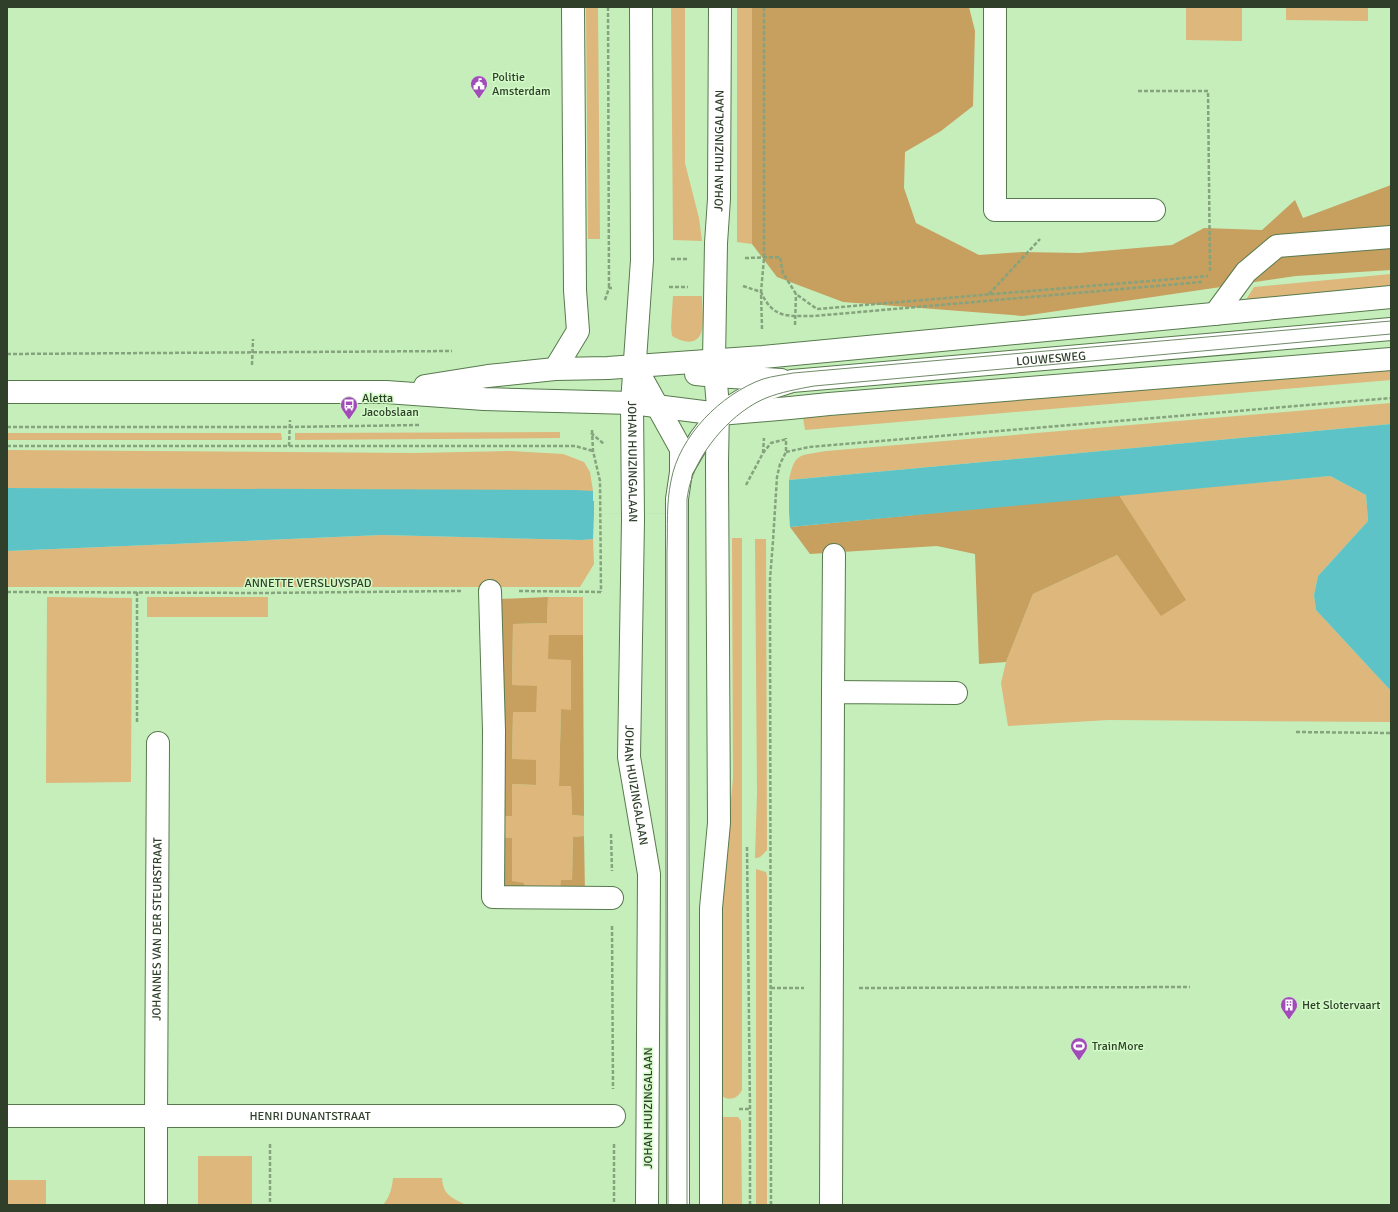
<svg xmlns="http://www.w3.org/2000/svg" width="1398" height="1212" viewBox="0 0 1398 1212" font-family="Signika,sans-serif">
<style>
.green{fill:#ddb77c}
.forest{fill:#c79f5f}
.water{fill:#5ec3c7}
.pier{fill:#c6eebb}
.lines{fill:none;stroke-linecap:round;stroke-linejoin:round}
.minor-casing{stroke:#577a4d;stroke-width:24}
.major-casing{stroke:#577a4d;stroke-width:24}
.path{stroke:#85a37d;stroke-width:2.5;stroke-dasharray:4 2;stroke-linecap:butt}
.minor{stroke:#fff;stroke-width:22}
.major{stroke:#fff;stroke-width:22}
.tram{stroke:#708a68;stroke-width:1}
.labels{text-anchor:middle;stroke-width:3;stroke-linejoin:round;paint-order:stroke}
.poi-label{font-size:12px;fill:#2f3f2a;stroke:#d3fbc8;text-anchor:start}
.street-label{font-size:12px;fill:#2f3f2a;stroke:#d3fbc8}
</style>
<rect width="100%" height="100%" fill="#c6eebb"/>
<g class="green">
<polygon points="586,7 598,7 600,239 588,239"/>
<polygon points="671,7 685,7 685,163 699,218 702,241 673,240"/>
<polygon points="737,7 752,7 752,244 737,242"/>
<polygon points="1186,7 1242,7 1242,41 1186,40"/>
<polygon points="1286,7 1368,7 1368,21 1286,20"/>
<polygon points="1391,274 1391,292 1242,306 1254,287"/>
<path d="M673,296H702C702,304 704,323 702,330C698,347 682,342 672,336L671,327Z"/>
<polygon points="1391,369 1391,380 805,430 803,418"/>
<path d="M1391,403V424L789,480C795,452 799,456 826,451Z"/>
<polygon points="560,432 560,438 295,440 295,433"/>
<polygon points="7,433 281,433 282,440 7,440"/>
<polygon points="7,450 415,453 510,451 563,454 584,462 590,472 593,491 7,488"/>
<polygon points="1330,476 1366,495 1368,521 1318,576 1314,595 1316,610 1391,691 1391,722 1108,720 1008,726 1001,683 1006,662 1033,594 1117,555 1161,615 1185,600 1119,495"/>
<polygon points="382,535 582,540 593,539 594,564 580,587 7,587 7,551"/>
<path d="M732,538H742V1090C737,1100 728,1101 720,1095V909L733,779Z"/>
<path d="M755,539H766L767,850C763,854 761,858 755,858L757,793Z"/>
<polygon points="47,597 132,598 131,782 46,783"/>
<rect x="147" y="597" width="121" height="20"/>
<polygon points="548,597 583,597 583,635 549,635 571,660 571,710 561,710 559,786 571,786 572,815 584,816 584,836 573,837 572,880 560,894 524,894 512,881 512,838 500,837 500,816 512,816 512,784 536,785 512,759 513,711 536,687 512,685 513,624 547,623"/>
<polygon points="756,869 766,872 767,876 767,1205 756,1205"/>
<polygon points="723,1117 738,1117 741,1121 742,1205 720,1205 721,1118"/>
<rect x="198" y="1156" width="54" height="49"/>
<path d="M393,1178H442C443,1195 452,1198 466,1205H383C390,1197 392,1188 393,1178Z"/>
<rect x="7" y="1180" width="39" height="25"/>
</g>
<g class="forest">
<polygon points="752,7 969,7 975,31 973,106 941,131 905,152 904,188 916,223 979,255 1022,252 1079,253 1172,245 1204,228 1262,230 1295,200 1303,218 1391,185 1391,270 1296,276 1023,316 843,302 777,277 752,244"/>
<polygon points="1119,495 1186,600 1161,616 1117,555 1033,594 1006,662 979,664 975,554 937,546 810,554 790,527"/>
<polygon points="548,597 547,623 513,624 512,685 537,686 536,712 513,712 512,759 536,760 536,785 512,784 512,816 500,816 499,599"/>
<polygon points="549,635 583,635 584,816 572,815 571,786 559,786 561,709 571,710 571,660 548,659"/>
<polygon points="584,836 585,894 560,894 561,880 572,880 573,837"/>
<polygon points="500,837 512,838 512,881 524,883 524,894 500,893"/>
</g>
<polygon class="water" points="1391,424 1391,691 1316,610 1314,595 1318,576 1368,521 1366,495 1330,476 790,527 789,512 594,514 593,539 582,540 382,535 7,551 7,488 575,490 593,491 593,501 789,500 789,480"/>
<polygon class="pier" points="789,498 789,513 594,514 594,499"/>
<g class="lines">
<g class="minor-casing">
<g id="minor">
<polyline points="995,7 995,210 1154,210"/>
<polyline points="1215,314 1246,272 1277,246 1391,237"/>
<polyline points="635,366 681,449 681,472 677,499 678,1205"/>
<polyline points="555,369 578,331 575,290 573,7"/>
<polyline points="696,374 716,376 781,380"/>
<polyline points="425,386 488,376 555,369 608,368 763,357 1391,297"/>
<polyline points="7,392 386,392 484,399 632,403 719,414 790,408 829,404 1391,359"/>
<path id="s1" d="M681,471L700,439L719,414L744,399L764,390L792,381L1391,329"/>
<polyline points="490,591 494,731 493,897 612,898"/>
<polyline points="833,692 834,555"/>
<path id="s2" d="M7,1116H614"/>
<path id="s3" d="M156,1205V1116L158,743"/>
<polyline points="831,1205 833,692 956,693"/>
</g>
</g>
<g class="major-casing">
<g id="major">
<path id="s4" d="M641,7L642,260L632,403L633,520L629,757L649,874L647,1205"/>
<path id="s5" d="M711,1205V908L719,823L717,463L718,406L714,361L716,243L719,199L720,7"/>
</g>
</g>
<g class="path">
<polyline points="608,7 609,289"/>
<polyline points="1138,91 1208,91 1210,271"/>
<polyline points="745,258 780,257 783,273 796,294 817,309 1208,276"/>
<polyline points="671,259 688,259"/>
<path d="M743,286L761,292C773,319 788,316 814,316L1202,282"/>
<polyline points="669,287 688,287"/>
<polyline points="989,294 1040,239"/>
<polyline points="605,300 609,288 612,288"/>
<polyline points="795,325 796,294"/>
<polyline points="762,329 761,292 764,258 764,7"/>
<polyline points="7,354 452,351"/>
<polyline points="252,365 253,339"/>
<polyline points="7,427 289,427 420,425"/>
<polyline points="592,430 593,451 600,481 601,592"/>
<polyline points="591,433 604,444"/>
<polyline points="7,446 575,446 593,451"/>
<polyline points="289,446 290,420"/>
<polyline points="786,452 809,447 1391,398"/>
<polyline points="763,453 764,438"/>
<polyline points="746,485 763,453 771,443 787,439"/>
<polyline points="519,591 602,592"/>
<polyline points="7,592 261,593 462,591"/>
<polyline points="137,592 137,724"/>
<polyline points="1296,732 1391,733"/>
<polyline points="611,834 612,871"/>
<polyline points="747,847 750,1109 750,1205"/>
<polyline points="612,926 613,1089"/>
<polyline points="771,988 804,988"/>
<polyline points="859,988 1190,987"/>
<polyline points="739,1109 750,1109"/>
<polyline points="270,1144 270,1205"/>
<polyline points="614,1144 614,1205"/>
<polyline points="771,1205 770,579 773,541 777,477 780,464 786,452 786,438"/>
</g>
<use href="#minor" class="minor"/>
<use href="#major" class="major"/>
<g class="tram">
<path d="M668,1205L667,551C668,527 666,504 671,481C679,436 721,394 763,379C773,376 783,375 793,373L1391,321"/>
<path d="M687,1205V499C688,493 689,486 691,481C701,448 734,411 766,398C781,392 798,389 814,386L1391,334"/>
</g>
</g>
<defs>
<g id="civic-pin" transform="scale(0.9)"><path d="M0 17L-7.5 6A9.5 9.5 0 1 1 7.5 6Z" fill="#a24cb9" stroke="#d3fbc8"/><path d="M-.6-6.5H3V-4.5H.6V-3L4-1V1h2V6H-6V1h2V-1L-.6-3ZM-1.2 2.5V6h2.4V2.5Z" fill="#fff"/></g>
<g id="bus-pin" transform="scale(0.9)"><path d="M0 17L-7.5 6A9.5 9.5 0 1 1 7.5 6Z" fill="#a24cb9" stroke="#d3fbc8"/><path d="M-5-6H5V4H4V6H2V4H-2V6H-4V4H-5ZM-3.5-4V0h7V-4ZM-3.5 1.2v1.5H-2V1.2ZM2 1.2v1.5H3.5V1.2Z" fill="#fff"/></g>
<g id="building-pin" transform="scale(0.9)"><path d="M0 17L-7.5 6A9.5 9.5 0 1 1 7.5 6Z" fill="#a24cb9" stroke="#d3fbc8"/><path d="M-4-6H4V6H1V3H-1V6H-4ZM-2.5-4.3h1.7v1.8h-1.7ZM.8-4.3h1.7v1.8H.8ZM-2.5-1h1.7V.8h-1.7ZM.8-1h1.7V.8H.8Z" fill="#fff"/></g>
<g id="stadium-pin" transform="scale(0.9)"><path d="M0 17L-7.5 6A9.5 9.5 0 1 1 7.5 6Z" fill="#a24cb9" stroke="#d3fbc8"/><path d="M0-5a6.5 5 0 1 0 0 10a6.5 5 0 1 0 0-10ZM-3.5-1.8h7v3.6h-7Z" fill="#fff"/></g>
</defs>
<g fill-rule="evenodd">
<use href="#civic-pin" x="479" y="84"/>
<use href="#bus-pin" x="349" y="405"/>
<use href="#building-pin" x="1289" y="1005"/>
<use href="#stadium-pin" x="1079" y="1046"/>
</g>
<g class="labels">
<g class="poi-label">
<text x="492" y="81">Politie<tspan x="492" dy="14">Amsterdam</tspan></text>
<text x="362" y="402">Aletta<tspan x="362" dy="14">Jacobslaan</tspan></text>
<text x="1302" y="1009">Het Slotervaart</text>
<text x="1092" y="1050">TrainMore</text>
</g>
<g class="street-label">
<text dy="4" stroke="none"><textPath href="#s5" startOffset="1055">JOHAN HUIZINGALAAN</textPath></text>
<text dy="4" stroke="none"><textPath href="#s1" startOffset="409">LOUWESWEG</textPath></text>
<text dy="4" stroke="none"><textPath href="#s4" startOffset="455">JOHAN HUIZINGALAAN</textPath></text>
<text x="308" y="587">ANNETTE VERSLUYSPAD</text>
<text dy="4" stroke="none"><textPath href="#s4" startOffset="779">JOHAN HUIZINGALAAN</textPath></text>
<text dy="4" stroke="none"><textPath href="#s3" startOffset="276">JOHANNES VAN DER STEURSTRAAT</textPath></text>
<text transform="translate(648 1108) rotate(-90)" y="4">JOHAN HUIZINGALAAN</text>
<text dy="4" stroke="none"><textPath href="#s2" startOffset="303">HENRI DUNANTSTRAAT</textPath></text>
</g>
</g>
<rect width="1398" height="1212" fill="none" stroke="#2f3f2a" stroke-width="16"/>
</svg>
